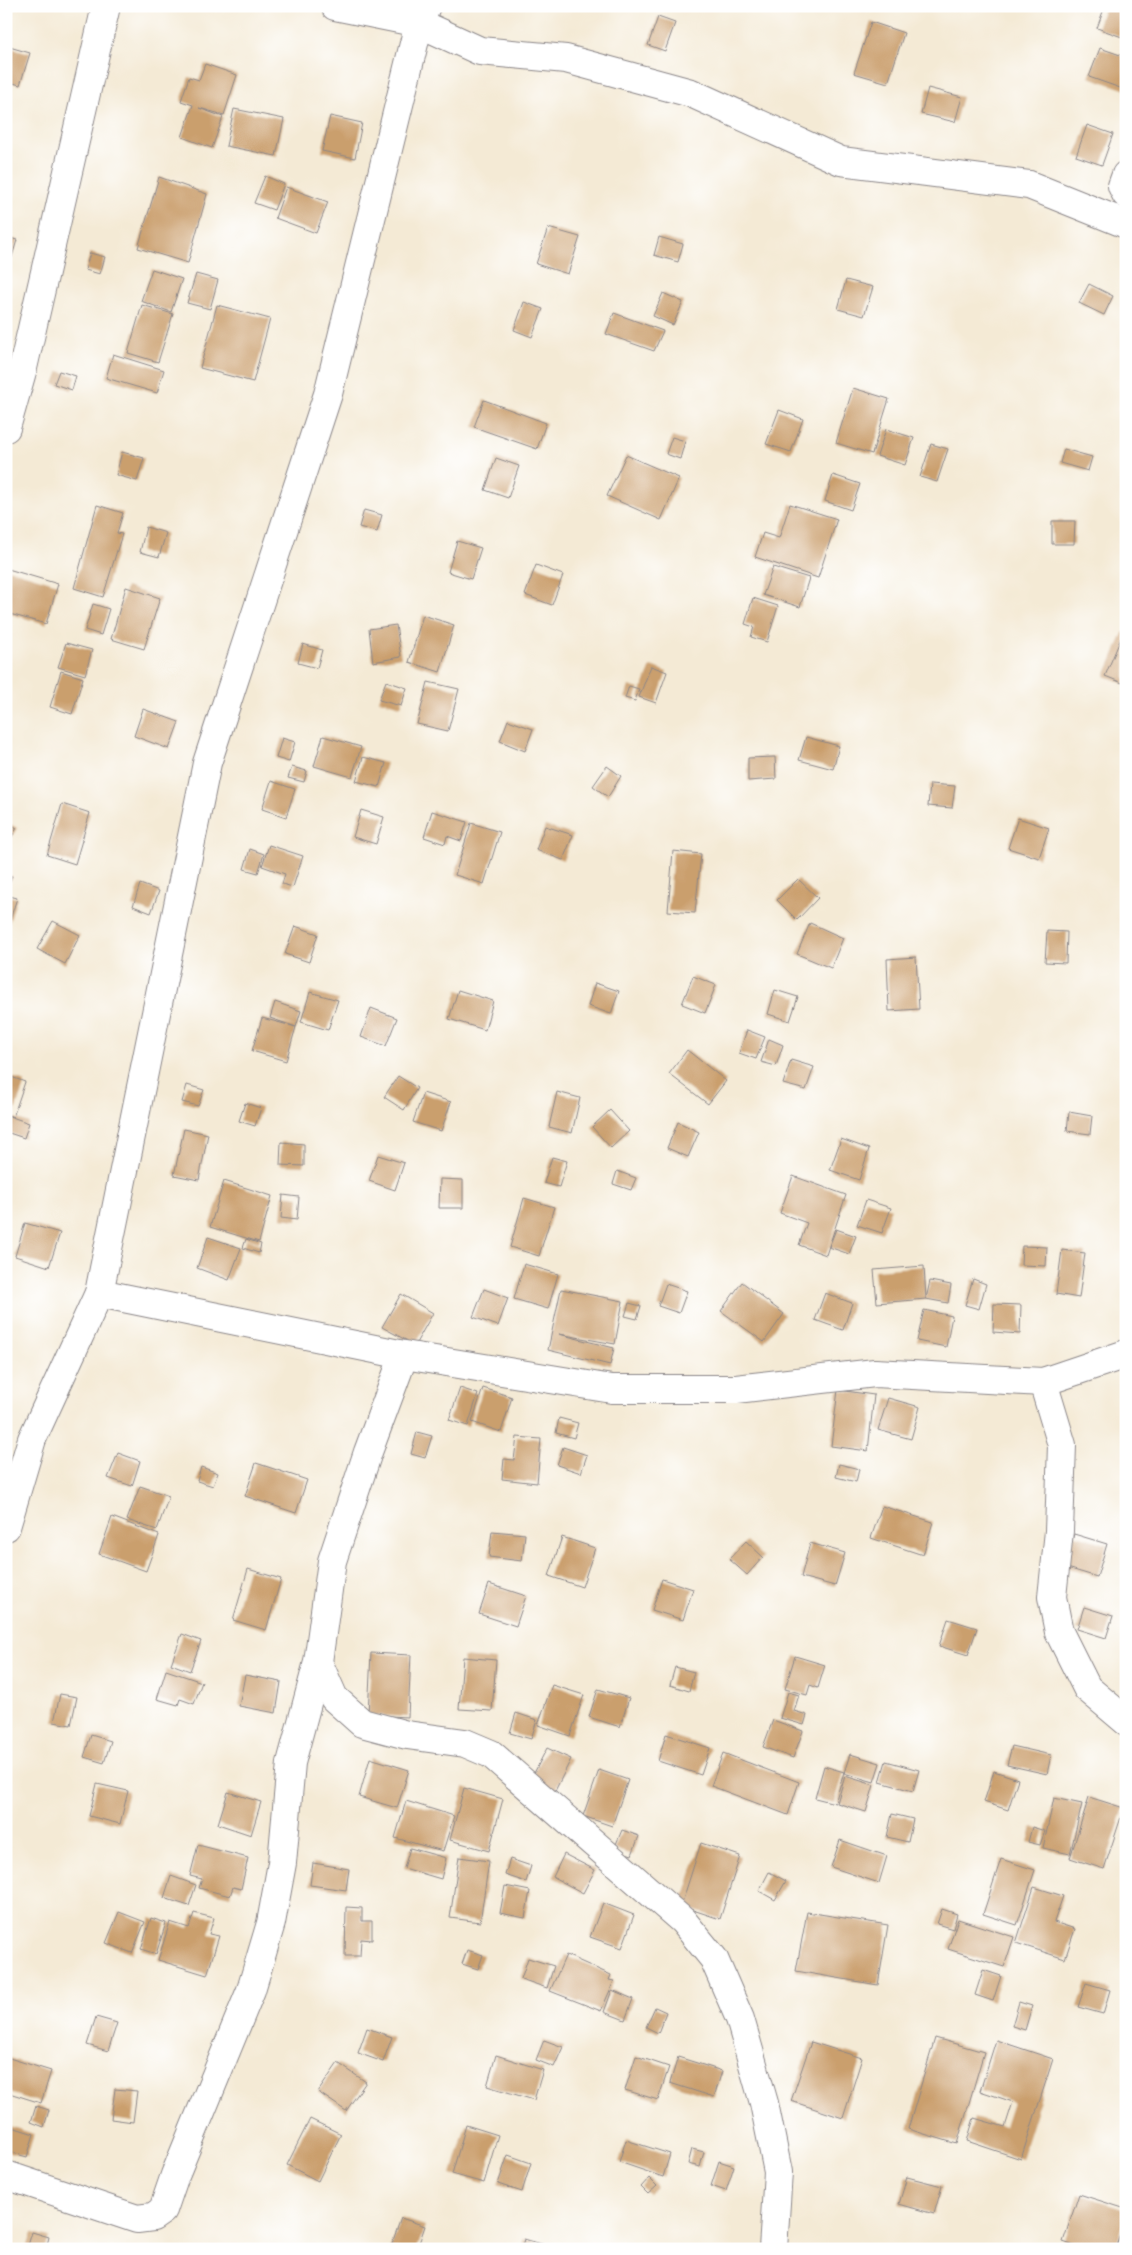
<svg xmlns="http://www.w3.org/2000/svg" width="1132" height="2255" viewBox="0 0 1132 2255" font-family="Delius,sans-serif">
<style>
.building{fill:#ca9f6d}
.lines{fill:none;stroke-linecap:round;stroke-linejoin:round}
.minor-casing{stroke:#8b8688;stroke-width:30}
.minor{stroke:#fff;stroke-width:28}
</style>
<rect width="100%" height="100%" fill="#fff"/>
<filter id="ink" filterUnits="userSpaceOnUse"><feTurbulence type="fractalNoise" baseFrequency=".02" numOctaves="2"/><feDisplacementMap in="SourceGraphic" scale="10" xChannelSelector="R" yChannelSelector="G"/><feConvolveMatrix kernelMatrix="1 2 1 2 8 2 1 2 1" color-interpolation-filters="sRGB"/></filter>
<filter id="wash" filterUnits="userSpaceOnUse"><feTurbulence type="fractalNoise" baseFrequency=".0096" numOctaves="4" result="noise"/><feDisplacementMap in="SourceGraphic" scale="20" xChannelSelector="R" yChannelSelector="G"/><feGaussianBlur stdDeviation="1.12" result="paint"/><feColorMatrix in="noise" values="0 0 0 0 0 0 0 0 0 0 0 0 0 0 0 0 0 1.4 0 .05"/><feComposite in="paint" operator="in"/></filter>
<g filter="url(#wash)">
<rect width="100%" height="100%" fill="#f4ead5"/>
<g id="blocks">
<g class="building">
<polygon points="1105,6 1126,6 1126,26 1122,37 1097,28"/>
<polygon points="658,17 675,23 665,51 648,45"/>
<polygon points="871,22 904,33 888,83 854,73"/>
<polygon points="6,46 30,53 20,85 6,81"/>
<polygon points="1100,48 1126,57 1126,90 1089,77"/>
<polygon points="205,64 237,75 224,115 199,108 223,117 212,148 182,137 193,105 181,101 189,77 199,80"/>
<polygon points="928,88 962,97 955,122 921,114"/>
<polygon points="234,109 284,119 276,156 226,146"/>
<polygon points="330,116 362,123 355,158 322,151"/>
<polygon points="1087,125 1113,134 1102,165 1076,156"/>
<polygon points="265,176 284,184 274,210 254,203"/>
<polygon points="159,177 207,194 188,263 138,248"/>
<polygon points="286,187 328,202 316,233 275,218"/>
<polygon points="548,228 580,237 568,274 536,264"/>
<polygon points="6,237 17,240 11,260 6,258"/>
<polygon points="659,237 683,244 678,262 654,255"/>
<polygon points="90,253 105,257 100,274 85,270"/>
<polygon points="152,269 182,279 171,312 141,301"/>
<polygon points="196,274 218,280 210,309 187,303"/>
<polygon points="846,280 873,287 864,316 838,309"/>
<polygon points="1089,284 1113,296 1104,315 1079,303"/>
<polygon points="663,293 683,302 673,325 653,316"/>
<polygon points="524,302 543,309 532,337 514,330"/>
<polygon points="142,305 173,314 158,362 128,353"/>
<polygon points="217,305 270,319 253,382 200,368"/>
<polygon points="614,313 663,331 654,351 606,334"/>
<polygon points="113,354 164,370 157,393 106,378"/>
<polygon points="59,371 76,376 72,390 54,384"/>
<polygon points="853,388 889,399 872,454 836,443"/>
<polygon points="484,400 546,423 537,449 474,427"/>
<polygon points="779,410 803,419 791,452 766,444"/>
<polygon points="886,429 914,438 905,465 877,456"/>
<polygon points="672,437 685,441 680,459 666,454"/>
<polygon points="931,444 948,449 937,482 920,477"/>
<polygon points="1064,449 1092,457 1088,471 1060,463"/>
<polygon points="122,452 144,458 137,481 116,475"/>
<polygon points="626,455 679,478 661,520 607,496"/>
<polygon points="496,458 519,466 508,498 485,490"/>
<polygon points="833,475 860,484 851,510 825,501"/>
<polygon points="790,504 837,519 818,578 755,557 763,533 779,538"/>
<polygon points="97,505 123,513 117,533 122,534 103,597 74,588"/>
<polygon points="364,510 382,515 377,532 359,527"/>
<polygon points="1052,521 1075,521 1074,544 1052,544"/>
<polygon points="146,527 166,533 159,557 140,552"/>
<polygon points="457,541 481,548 471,579 448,572"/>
<polygon points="536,565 563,575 552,605 525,595"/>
<polygon points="773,567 809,578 800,607 763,595"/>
<polygon points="8,569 58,584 46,624 6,613"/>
<polygon points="126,587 160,598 144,649 111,639"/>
<polygon points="753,598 778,606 767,642 751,637 754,627 745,624"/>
<polygon points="93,604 109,609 101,635 85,630"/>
<polygon points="423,615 454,625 440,672 409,662"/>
<polygon points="396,625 401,657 373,662 369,629"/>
<polygon points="1124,631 1126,632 1125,684 1105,676"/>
<polygon points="66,643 92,650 85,675 58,667"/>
<polygon points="303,644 322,650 317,668 298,663"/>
<polygon points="651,666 667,672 656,703 639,697"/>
<polygon points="61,671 83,678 72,714 50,707"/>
<polygon points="386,681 407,688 401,706 379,700"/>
<polygon points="428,682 459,689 448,731 417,724"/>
<polygon points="629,686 639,689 635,701 625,698"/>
<polygon points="143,709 179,722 169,749 134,736"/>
<polygon points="508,720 533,729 525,751 500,741"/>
<polygon points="323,736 361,747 352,777 314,766"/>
<polygon points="806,737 839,746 833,769 799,760"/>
<polygon points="282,738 295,742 289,762 276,758"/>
<polygon points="363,757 386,763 379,787 356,781"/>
<polygon points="775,757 776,779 748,781 748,758"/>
<polygon points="607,766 621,776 608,797 593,786"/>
<polygon points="292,767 307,771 304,782 288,778"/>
<polygon points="271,781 295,789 286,817 262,809"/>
<polygon points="930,784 955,786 952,808 928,806"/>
<polygon points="62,804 90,813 75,864 47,855"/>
<polygon points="361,810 384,817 376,844 353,837"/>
<polygon points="432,811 467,822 461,841 447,836 445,844 424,837"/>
<polygon points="1018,818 1049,828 1039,858 1008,848"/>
<polygon points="6,822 17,828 6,846"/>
<polygon points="471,823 500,832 484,884 455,875"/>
<polygon points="545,826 573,835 563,860 536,850"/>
<polygon points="269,845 303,856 293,887 282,884 285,874 262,866"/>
<polygon points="250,849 264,854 258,873 244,869"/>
<polygon points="673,851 701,854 695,913 668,911"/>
<polygon points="6,874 12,876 6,891"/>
<polygon points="798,879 818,898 797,920 777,900"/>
<polygon points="140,884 159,891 151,913 133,906"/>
<polygon points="6,895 17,898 7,929 6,929"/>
<polygon points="53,921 80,935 65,964 37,949"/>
<polygon points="810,923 843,938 831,968 797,954"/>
<polygon points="295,926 318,934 309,962 285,954"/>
<polygon points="1047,931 1067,932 1066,963 1045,962"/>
<polygon points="916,957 919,1009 889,1011 887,959"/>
<polygon points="693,976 716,985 705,1013 682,1004"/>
<polygon points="595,983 619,991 611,1014 588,1006"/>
<polygon points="458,990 493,1001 485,1030 449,1019"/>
<polygon points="775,990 798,997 790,1021 768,1014"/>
<polygon points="310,992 338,1000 328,1030 301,1022"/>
<polygon points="275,1002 301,1011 296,1027 270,1018"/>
<polygon points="371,1008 397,1018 386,1046 361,1037"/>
<polygon points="262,1018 296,1027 286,1061 252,1051"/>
<polygon points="747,1030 765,1037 756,1059 739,1053"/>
<polygon points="769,1039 783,1045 776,1066 761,1062"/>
<polygon points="687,1050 726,1081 708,1104 669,1074"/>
<polygon points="791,1060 814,1067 806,1090 783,1084"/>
<polygon points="6,1075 25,1082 13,1117 6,1114"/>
<polygon points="398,1076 417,1088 404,1110 384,1097"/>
<polygon points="187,1085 204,1090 198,1106 182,1102"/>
<polygon points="557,1092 580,1098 572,1133 549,1127"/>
<polygon points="423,1093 451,1102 441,1131 413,1122"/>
<polygon points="245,1103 261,1108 255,1126 239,1121"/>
<polygon points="610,1110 629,1131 611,1148 592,1127"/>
<polygon points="1069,1112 1092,1116 1090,1134 1067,1131"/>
<polygon points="6,1115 29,1123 24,1138 6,1132"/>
<polygon points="678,1122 699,1132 688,1157 667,1148"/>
<polygon points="184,1129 208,1134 199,1180 174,1175"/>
<polygon points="841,1139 869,1149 859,1180 830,1170"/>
<polygon points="281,1142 304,1144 304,1166 280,1165"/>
<polygon points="378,1155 404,1163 395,1190 369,1181"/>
<polygon points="552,1157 567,1161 559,1187 544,1183"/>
<polygon points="617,1171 636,1178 631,1190 613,1184"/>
<polygon points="793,1176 846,1195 826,1255 799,1245 807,1223 780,1213"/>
<polygon points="440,1179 463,1180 463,1208 439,1208"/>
<polygon points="224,1181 272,1196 259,1242 210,1227"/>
<polygon points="283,1195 299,1197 297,1220 281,1218"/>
<polygon points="524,1198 554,1207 539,1256 510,1247"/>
<polygon points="866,1200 891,1208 882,1233 857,1225"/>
<polygon points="25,1223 60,1233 49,1267 15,1256"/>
<polygon points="836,1229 856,1236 849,1254 829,1247"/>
<polygon points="208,1237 241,1248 229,1280 197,1268"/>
<polygon points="246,1239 261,1244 259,1253 243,1248"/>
<polygon points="1022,1246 1047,1247 1046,1266 1021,1265"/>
<polygon points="1062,1250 1085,1253 1079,1298 1056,1294"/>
<polygon points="524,1264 558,1274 548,1309 514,1299"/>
<polygon points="924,1266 926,1299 877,1303 874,1270"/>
<polygon points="973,1279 986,1284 979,1309 965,1305"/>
<polygon points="930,1281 951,1285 948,1303 926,1299"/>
<polygon points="742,1282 784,1314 764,1342 721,1311"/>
<polygon points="666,1284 687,1291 679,1313 658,1306"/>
<polygon points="484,1289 508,1298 498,1326 473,1317"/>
<polygon points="561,1289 623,1301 615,1344 559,1334 614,1348 610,1365 548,1350"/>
<polygon points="825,1293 852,1303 843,1330 815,1320"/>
<polygon points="401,1294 433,1313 415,1345 382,1327"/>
<polygon points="629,1303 641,1306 637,1319 625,1316"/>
<polygon points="994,1304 1021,1305 1020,1334 993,1332"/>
<polygon points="924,1310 952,1316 946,1347 917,1341"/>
<polygon points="460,1388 478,1394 468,1426 449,1420"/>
<polygon points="483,1388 512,1397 501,1432 472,1422"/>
<polygon points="838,1390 874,1395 868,1451 831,1446"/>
<polygon points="888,1398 920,1407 911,1439 878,1430"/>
<polygon points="559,1418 578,1423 574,1438 556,1433"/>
<polygon points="417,1432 432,1436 425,1458 411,1454"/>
<polygon points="517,1437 541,1439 537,1483 502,1479 504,1459 514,1460"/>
<polygon points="563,1447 587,1455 581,1473 557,1465"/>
<polygon points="118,1453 140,1461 132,1486 108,1478"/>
<polygon points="256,1463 307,1480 296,1513 245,1496"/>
<polygon points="839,1464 859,1469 856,1482 836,1477"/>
<polygon points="201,1467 218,1473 213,1486 197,1481"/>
<polygon points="140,1486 169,1496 157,1530 127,1520"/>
<polygon points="882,1506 933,1522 923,1555 871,1538"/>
<polygon points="112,1517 159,1535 146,1571 99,1554"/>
<polygon points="492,1531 525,1534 522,1561 489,1557"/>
<polygon points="1074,1534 1107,1544 1097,1577 1064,1567"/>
<polygon points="562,1537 595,1548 582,1587 549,1576"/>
<polygon points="746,1541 763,1557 747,1575 729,1559"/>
<polygon points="810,1543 845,1553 835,1586 801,1577"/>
<polygon points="248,1569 281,1579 266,1630 233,1620"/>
<polygon points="662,1579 693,1589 683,1620 652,1610"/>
<polygon points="489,1584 526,1596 516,1626 479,1614"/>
<polygon points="1084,1607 1113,1616 1106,1638 1077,1629"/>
<polygon points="948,1619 977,1628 968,1655 939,1646"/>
<polygon points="182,1634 201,1641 190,1671 171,1664"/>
<polygon points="371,1653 411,1655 408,1717 368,1715"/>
<polygon points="795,1656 825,1665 818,1688 810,1685 807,1695 785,1689"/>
<polygon points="463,1657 496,1660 492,1711 459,1709"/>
<polygon points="675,1667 694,1672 689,1691 670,1685"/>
<polygon points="166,1670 202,1682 194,1704 180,1699 178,1705 157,1699"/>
<polygon points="245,1675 281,1682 276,1713 239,1706"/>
<polygon points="552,1685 584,1695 570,1736 538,1725"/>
<polygon points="598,1689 629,1698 620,1727 589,1717"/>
<polygon points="788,1692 799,1695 794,1711 807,1715 804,1725 780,1718"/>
<polygon points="60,1694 77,1697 71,1725 54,1722"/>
<polygon points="516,1713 537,1720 531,1739 510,1733"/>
<polygon points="773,1720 803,1731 793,1758 763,1747"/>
<polygon points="666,1734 710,1748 701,1775 658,1761"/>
<polygon points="91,1735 111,1741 104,1763 84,1757"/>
<polygon points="1012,1746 1051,1755 1047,1774 1007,1765"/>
<polygon points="547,1748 571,1759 554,1793 530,1781"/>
<polygon points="723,1753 799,1782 788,1815 711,1786"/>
<polygon points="850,1754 880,1763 874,1782 844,1773"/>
<polygon points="370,1758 409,1770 397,1808 359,1797"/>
<polygon points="886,1761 919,1770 913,1791 880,1782"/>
<polygon points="824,1766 844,1772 835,1803 815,1798"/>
<polygon points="599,1770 628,1780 612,1826 583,1816"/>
<polygon points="994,1771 1018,1779 1008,1810 984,1802"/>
<polygon points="845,1776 874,1785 866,1812 837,1803"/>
<polygon points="97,1784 128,1791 120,1824 89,1816"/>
<polygon points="464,1788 503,1799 489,1851 450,1840"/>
<polygon points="228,1792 261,1802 251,1835 218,1824"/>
<polygon points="1089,1797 1124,1808 1104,1869 1070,1858"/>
<polygon points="1054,1798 1082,1804 1070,1854 1043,1848"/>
<polygon points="406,1801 454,1816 443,1851 395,1838"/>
<polygon points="892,1814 913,1819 908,1842 887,1837"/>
<polygon points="1032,1827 1045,1831 1040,1845 1028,1842"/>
<polygon points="622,1830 639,1836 632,1855 614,1849"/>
<polygon points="840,1840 887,1856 879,1883 831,1867"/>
<polygon points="701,1843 740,1856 720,1919 681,1906"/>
<polygon points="198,1845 248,1858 241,1889 233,1887 230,1896 199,1888 202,1879 190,1876"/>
<polygon points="410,1848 446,1858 441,1879 404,1868"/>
<polygon points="564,1854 595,1870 583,1893 553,1877"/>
<polygon points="459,1857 489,1861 480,1922 450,1918"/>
<polygon points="510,1859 531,1866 526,1882 505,1875"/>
<polygon points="1001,1859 1035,1870 1017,1925 983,1914"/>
<polygon points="313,1863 349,1869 346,1890 310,1885"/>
<polygon points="769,1872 786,1881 775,1900 759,1891"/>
<polygon points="171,1876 196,1885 189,1906 164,1898"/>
<polygon points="505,1886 530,1891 525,1918 500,1913"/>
<polygon points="1034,1887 1063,1896 1054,1922 1075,1929 1065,1959 1016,1943"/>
<polygon points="603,1903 634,1915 622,1948 590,1937"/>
<polygon points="346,1907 362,1908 362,1921 372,1921 372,1940 361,1939 360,1956 345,1956"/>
<polygon points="942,1909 957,1914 953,1929 937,1924"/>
<polygon points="119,1912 145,1922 132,1953 106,1943"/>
<polygon points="807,1912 888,1925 878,1985 796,1971"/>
<polygon points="194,1913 214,1918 209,1934 219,1936 207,1975 158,1960 170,1922 189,1928"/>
<polygon points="151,1918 166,1923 156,1954 141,1949"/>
<polygon points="958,1919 1014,1937 1004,1967 948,1949"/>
<polygon points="467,1950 483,1955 478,1969 462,1964"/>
<polygon points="566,1955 611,1975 609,1980 614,1981 601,2011 550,1991"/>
<polygon points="528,1958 554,1966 547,1988 521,1979"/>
<polygon points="983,1970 1001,1976 993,2001 975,1995"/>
<polygon points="1086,1983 1110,1990 1103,2014 1078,2007"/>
<polygon points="612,1990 633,1999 625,2020 604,2012"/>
<polygon points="1019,2002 1032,2006 1025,2030 1012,2026"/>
<polygon points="655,2007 666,2012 658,2033 646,2027"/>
<polygon points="96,2017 117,2023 108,2051 87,2045"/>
<polygon points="367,2028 392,2037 383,2062 358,2053"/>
<polygon points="935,2038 984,2052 957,2144 908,2129"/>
<polygon points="544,2040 563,2047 554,2067 536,2060"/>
<polygon points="996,2040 1053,2059 1021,2159 967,2141 974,2118 1005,2127 1013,2102 980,2091"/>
<polygon points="811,2042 862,2058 843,2118 791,2101"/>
<polygon points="496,2055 543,2070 534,2100 487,2086"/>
<polygon points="636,2056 669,2067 658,2100 625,2090"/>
<polygon points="6,2057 51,2071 41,2103 6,2092"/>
<polygon points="678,2057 722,2071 714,2097 670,2083"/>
<polygon points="338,2063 366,2082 346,2111 318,2092"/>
<polygon points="115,2089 137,2091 133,2122 111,2119"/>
<polygon points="36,2106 49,2110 44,2127 31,2122"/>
<polygon points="310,2119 341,2134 318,2181 287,2165"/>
<polygon points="6,2125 34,2134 27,2157 6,2151"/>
<polygon points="466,2125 498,2135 484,2183 452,2174"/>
<polygon points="626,2140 670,2154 663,2177 619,2162"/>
<polygon points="692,2149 704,2152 700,2167 688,2164"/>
<polygon points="508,2155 531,2163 522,2192 498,2184"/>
<polygon points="719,2161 734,2166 726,2191 711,2186"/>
<polygon points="907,2177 942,2186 934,2214 899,2204"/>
<polygon points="649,2178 657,2186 648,2194 641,2187"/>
<polygon points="1079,2194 1126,2209 1126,2217 1115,2249 1083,2249 1063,2242"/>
<polygon points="401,2218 425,2226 417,2249 390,2249"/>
<polygon points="32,2232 49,2237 46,2249 27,2249"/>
<polygon points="524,2239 545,2245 544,2249 521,2249"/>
<polygon points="1124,2240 1126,2249 1121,2249"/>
</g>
</g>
</g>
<g filter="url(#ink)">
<use href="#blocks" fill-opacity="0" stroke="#8b8688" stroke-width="1"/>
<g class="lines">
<g class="minor-casing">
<g id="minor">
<polyline points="335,6 419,23 480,51 566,59 691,93 841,161 1029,185 1126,224"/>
<polyline points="1126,175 1122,186 1126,194"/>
<polyline points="6,428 23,368 106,6"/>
<polyline points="99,1293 404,1355 612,1389 736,1389 875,1373 1043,1382 1126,1354"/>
<polyline points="404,1355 368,1452 332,1561 318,1662 334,1698 362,1723 407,1735 465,1743 491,1754 683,1921 714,1959 740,2019 764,2103 778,2172 773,2249"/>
<polyline points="1043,1382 1062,1445 1059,1531 1052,1597 1059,1632 1087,1688 1126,1721"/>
<polyline points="6,1527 32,1439 99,1293 207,763 328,394 419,23 426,6"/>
<polyline points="6,2175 137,2219 153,2217 163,2210 175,2175 251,1990 271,1923 282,1863 291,1763 318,1662"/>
</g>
</g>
<use href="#minor" class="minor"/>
</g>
</g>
<rect width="1132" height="2255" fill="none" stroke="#fff" stroke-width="25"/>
</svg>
